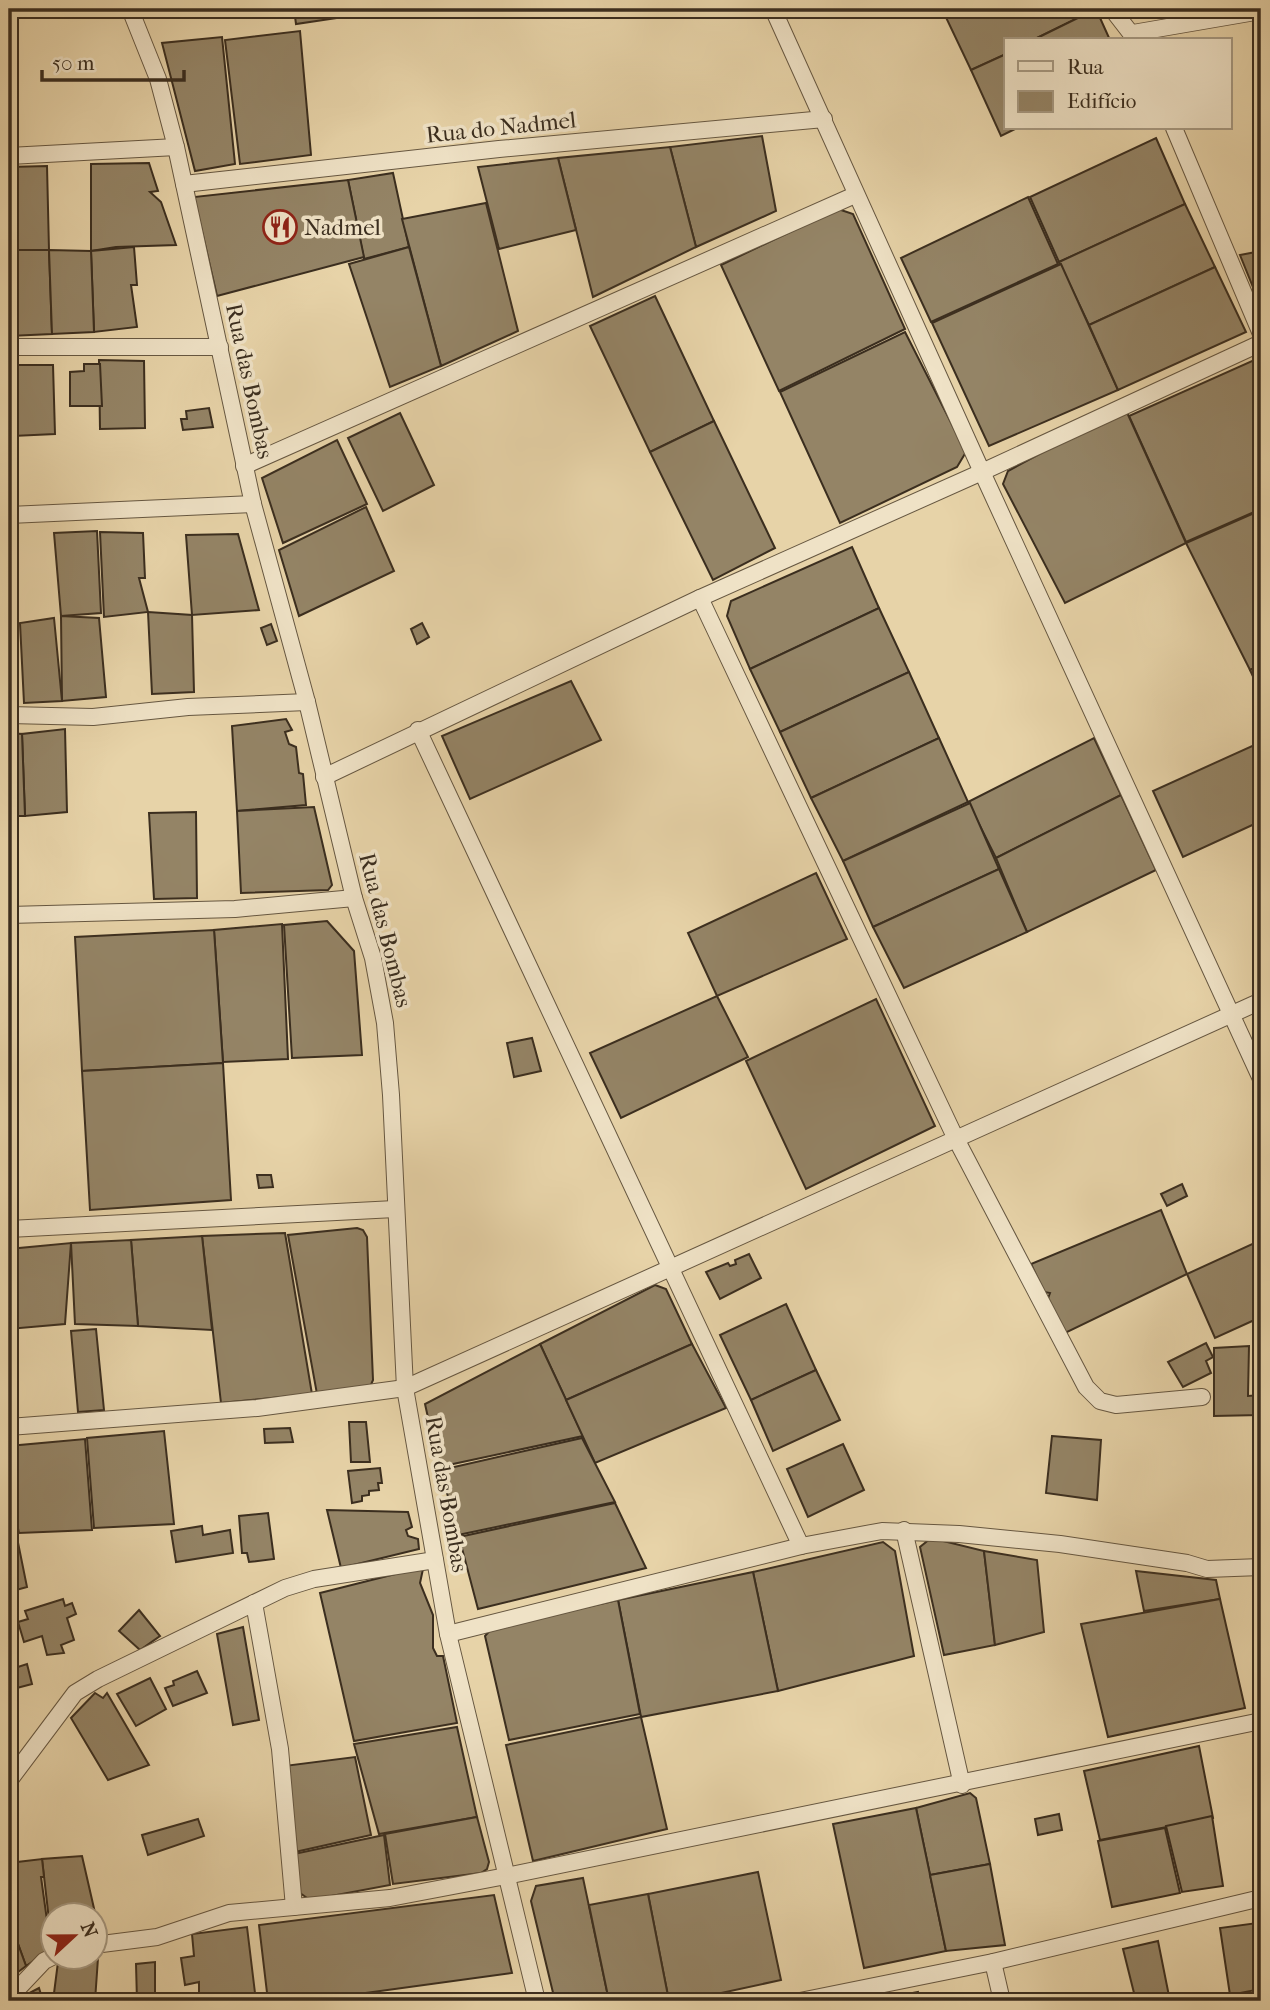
<svg xmlns="http://www.w3.org/2000/svg" width="1270" height="2010" viewBox="0 0 1270 2010" font-family="'IM FELL French Canon',serif">
<style>
.building{fill:#948466;stroke:#3b2e1f;stroke-width:2}
.lines{fill:none;stroke-linecap:round;stroke-linejoin:round}
.street-casing{stroke:#665741;stroke-width:18}
.street{stroke:#efe2c6;stroke-width:16}
.labels{text-anchor:middle;stroke-width:7;stroke-linejoin:round;paint-order:stroke}
.street-label{font-size:23px;fill:#3b2e1f;stroke:#efe2c6}
.poi-label{font-size:23px;fill:#3b2e1f;stroke:#efe2c6;text-anchor:start}
</style>
<rect width="100%" height="100%" fill="#e7d3a8"/>
<filter id="stains"><feTurbulence type="fractalNoise" baseFrequency=".00286" numOctaves="4"/><feColorMatrix values="0 0 0 0 .2 0 0 0 0 .09 0 0 0 0 .02 0 0 0 .5 -.17"/></filter>
<radialGradient id="worn" r=".72"><stop offset=".6" stop-color="#630" stop-opacity="0"/><stop offset="1" stop-color="#630" stop-opacity=".3"/></radialGradient>
<g class="building">
<polygon points="294,9 363,9 364,14 296,24"/>
<polygon points="942,9 1096,9 1033,40 1006,40 1006,54 971,70"/>
<polygon points="1096,9 1110,40 1033,40"/>
<polygon points="300,31 311,155 240,164 225,40"/>
<polygon points="222,37 235,164 195,171 162,43"/>
<polygon points="1006,54 1006,128 1017,128 1001,136 971,70"/>
<polygon points="762,136 776,211 696,247 670,147"/>
<polygon points="1156,138 1185,204 1059,262 1030,197"/>
<polygon points="670,147 696,247 593,297 558,158"/>
<polygon points="558,158 576,230 499,249 478,167"/>
<polygon points="149,163 158,191 150,192 161,202 176,245 116,247 91,251 91,164"/>
<polygon points="47,166 49,250 9,250 9,167"/>
<polygon points="393,173 409,247 364,259 348,180"/>
<polygon points="348,180 364,257 217,296 194,197"/>
<polygon points="1028,197 1058,264 931,322 901,258"/>
<polygon points="486,203 518,331 441,366 402,219"/>
<polygon points="1185,204 1215,267 1089,325 1059,262"/>
<polygon points="838,209 853,214 905,329 779,391 721,265"/>
<polygon points="134,247 137,285 131,285 137,327 94,332 91,251"/>
<polygon points="409,247 441,366 390,387 349,264"/>
<polygon points="9,250 49,250 52,334 9,336"/>
<polygon points="49,250 91,251 94,332 52,334"/>
<polygon points="1261,251 1261,307 1240,255"/>
<polygon points="1061,264 1118,390 989,446 932,323"/>
<polygon points="1215,267 1246,332 1118,390 1089,325"/>
<polygon points="655,296 714,421 650,452 590,326"/>
<polygon points="905,332 966,452 957,467 840,523 780,392"/>
<polygon points="99,360 144,361 145,428 100,429"/>
<polygon points="1252,361 1261,365 1261,509 1186,542 1129,416"/>
<polygon points="84,364 100,364 102,406 70,406 70,372 84,371"/>
<polygon points="9,365 53,365 55,434 13,436"/>
<polygon points="9,379 13,436 9,436"/>
<polygon points="209,408 213,427 183,430 181,419 187,419 186,411"/>
<polygon points="1125,408 1186,543 1065,603 1003,484 1008,471"/>
<polygon points="400,413 434,485 383,511 348,438"/>
<polygon points="714,421 775,548 713,580 650,452"/>
<polygon points="337,440 367,504 283,543 262,478"/>
<polygon points="366,507 394,571 299,616 279,550"/>
<polygon points="1261,510 1261,665 1250,670 1186,543"/>
<polygon points="97,531 101,613 61,616 54,533"/>
<polygon points="100,532 143,533 145,578 139,578 148,612 104,617"/>
<polygon points="16,533 17,617 9,617 9,534"/>
<polygon points="238,534 259,610 192,615 186,535"/>
<polygon points="852,547 879,608 750,669 727,616 731,601"/>
<polygon points="879,608 909,672 780,732 750,669"/>
<polygon points="148,612 192,615 194,692 152,694"/>
<polygon points="61,616 99,618 106,697 62,701"/>
<polygon points="54,618 62,701 24,703 20,623"/>
<polygon points="422,623 429,637 417,644 411,629"/>
<polygon points="271,624 277,641 267,645 261,628"/>
<polygon points="1261,665 1261,694 1250,670"/>
<polygon points="909,672 939,738 811,798 780,732"/>
<polygon points="571,681 601,740 470,799 442,736"/>
<polygon points="286,719 292,730 285,732 289,744 296,747 299,773 303,774 306,805 237,811 232,726"/>
<polygon points="65,729 67,812 25,816 22,734"/>
<polygon points="9,733 22,734 25,816 9,816"/>
<polygon points="939,738 968,802 843,861 811,798"/>
<polygon points="1094,738 1121,795 996,858 968,802"/>
<polygon points="1261,742 1261,821 1183,857 1153,791"/>
<polygon points="1121,795 1156,870 1027,932 996,858"/>
<polygon points="970,803 999,869 873,927 843,861"/>
<polygon points="314,807 332,885 328,890 241,893 237,811"/>
<polygon points="196,812 197,898 154,899 149,813"/>
<polygon points="999,869 1027,932 904,988 873,927"/>
<polygon points="816,873 847,939 717,996 688,933"/>
<polygon points="327,921 354,951 362,1055 292,1058 284,925"/>
<polygon points="282,924 288,1059 223,1062 214,930"/>
<polygon points="214,930 223,1063 82,1071 75,937"/>
<polygon points="717,996 748,1057 621,1118 590,1053"/>
<polygon points="876,999 935,1126 806,1189 746,1061"/>
<polygon points="532,1038 541,1071 514,1077 507,1043"/>
<polygon points="223,1063 231,1200 90,1210 82,1071"/>
<polygon points="257,1175 271,1175 273,1187 259,1188"/>
<polygon points="1182,1184 1187,1196 1167,1206 1161,1194"/>
<polygon points="1161,1210 1187,1274 1063,1334 1047,1301 1050,1293 1044,1292 1031,1264"/>
<polygon points="357,1228 363,1230 367,1237 373,1380 370,1387 317,1394 288,1235"/>
<polygon points="285,1233 312,1394 221,1403 202,1236"/>
<polygon points="202,1236 212,1330 138,1326 131,1240"/>
<polygon points="131,1240 138,1326 75,1324 71,1243"/>
<polygon points="1261,1240 1261,1317 1215,1338 1187,1274"/>
<polygon points="71,1243 65,1324 9,1329 9,1249"/>
<polygon points="749,1254 761,1278 720,1299 706,1272 728,1263 730,1266 736,1264 735,1260"/>
<polygon points="655,1285 666,1289 692,1344 566,1400 540,1344"/>
<polygon points="786,1304 816,1370 751,1400 720,1335"/>
<polygon points="96,1329 104,1410 78,1412 71,1331"/>
<polygon points="1206,1343 1213,1357 1206,1361 1211,1373 1183,1387 1168,1362"/>
<polygon points="540,1344 583,1436 439,1467 425,1404"/>
<polygon points="692,1344 726,1408 595,1463 566,1400"/>
<polygon points="1249,1346 1248,1396 1260,1395 1260,1415 1214,1416 1214,1348"/>
<polygon points="816,1370 840,1420 773,1451 751,1400"/>
<polygon points="349,1422 366,1422 370,1462 351,1462"/>
<polygon points="290,1428 293,1442 265,1443 264,1429"/>
<polygon points="164,1431 174,1524 94,1528 87,1438"/>
<polygon points="1052,1436 1101,1440 1097,1500 1046,1493"/>
<polygon points="582,1438 615,1502 458,1535 441,1470"/>
<polygon points="85,1439 92,1530 19,1533 9,1487 9,1446"/>
<polygon points="843,1444 864,1490 808,1517 787,1469"/>
<polygon points="380,1468 382,1483 378,1483 379,1490 369,1491 369,1495 362,1496 362,1501 352,1503 348,1471"/>
<polygon points="9,1498 27,1587 9,1592"/>
<polygon points="615,1503 646,1568 478,1609 459,1537"/>
<polygon points="327,1510 408,1512 412,1527 406,1530 408,1536 418,1539 419,1549 341,1568"/>
<polygon points="268,1513 274,1559 249,1562 247,1553 242,1553 239,1516"/>
<polygon points="202,1526 203,1535 230,1530 233,1553 176,1562 171,1531"/>
<polygon points="931,1538 984,1551 995,1645 944,1655 920,1547"/>
<polygon points="883,1542 895,1551 914,1656 778,1691 753,1572"/>
<polygon points="984,1551 1037,1560 1044,1632 995,1645"/>
<polygon points="419,1568 423,1569 420,1583 433,1615 433,1648 437,1656 443,1656 457,1723 354,1741 320,1593"/>
<polygon points="1136,1571 1216,1580 1220,1599 1144,1611"/>
<polygon points="753,1572 778,1691 641,1717 618,1600"/>
<polygon points="63,1599 65,1606 72,1603 76,1614 67,1618 74,1640 61,1645 64,1653 47,1655 42,1636 24,1642 18,1622 28,1619 25,1611"/>
<polygon points="1220,1599 1245,1708 1108,1737 1081,1624"/>
<polygon points="618,1600 640,1714 509,1740 485,1636 492,1628"/>
<polygon points="139,1610 160,1636 140,1650 119,1631"/>
<polygon points="243,1627 259,1720 233,1725 217,1634"/>
<polygon points="15,1655 18,1667 27,1664 32,1684 13,1689 15,1698 9,1700 9,1656"/>
<polygon points="197,1671 207,1693 173,1706 165,1688 174,1685 173,1681"/>
<polygon points="150,1678 166,1709 136,1726 117,1694"/>
<polygon points="95,1693 103,1698 107,1693 149,1765 108,1780 71,1718"/>
<polygon points="641,1717 667,1829 533,1861 506,1745"/>
<polygon points="457,1727 477,1817 379,1834 354,1744"/>
<polygon points="1199,1746 1213,1818 1100,1840 1084,1771"/>
<polygon points="355,1757 371,1835 295,1852 284,1766"/>
<polygon points="970,1793 976,1798 990,1864 930,1875 916,1808"/>
<polygon points="916,1808 946,1951 864,1968 833,1824"/>
<polygon points="1059,1814 1062,1830 1038,1835 1035,1819"/>
<polygon points="1212,1816 1223,1886 1182,1892 1166,1826"/>
<polygon points="477,1817 489,1862 487,1869 481,1873 393,1884 385,1834"/>
<polygon points="198,1819 204,1836 148,1855 142,1835"/>
<polygon points="1165,1828 1180,1893 1112,1907 1098,1841"/>
<polygon points="384,1835 390,1885 310,1900 300,1893 294,1854"/>
<polygon points="82,1856 101,1939 94,1940 94,1916 52,1916 52,1946 42,1859"/>
<polygon points="42,1859 44,1877 41,1877 51,1949 26,1966 9,1919 9,1863"/>
<polygon points="990,1864 1005,1945 946,1951 930,1875"/>
<polygon points="758,1872 781,1980 684,2001 669,2001 648,1894"/>
<polygon points="583,1878 609,2001 555,2001 531,1901 536,1886"/>
<polygon points="648,1894 669,2001 609,2001 589,1905"/>
<polygon points="494,1895 512,1973 307,2001 268,2001 259,1925"/>
<polygon points="1261,1914 1261,1935 1257,1915"/>
<polygon points="9,1919 26,1966 9,1979"/>
<polygon points="1257,1923 1261,1940 1261,1989 1230,1995 1220,1928"/>
<polygon points="247,1927 255,1993 199,1995 199,1982 185,1985 181,1958 194,1956 192,1934"/>
<polygon points="1158,1941 1170,2001 1136,2001 1123,1949"/>
<polygon points="98,1958 95,2001 53,2001 58,1962"/>
<polygon points="155,1962 155,2000 137,2001 136,1964"/>
<polygon points="39,1988 43,2001 17,2001 16,2000"/>
<polygon points="918,1992 920,2001 883,2001 882,1999"/>
</g>
<g class="lines">
<g class="street-casing">
<g id="street">
<polyline points="130,9 158,79 176,147 253,504 307,702 354,898 373,958 385,1023 391,1095 405,1388 448,1634 537,2001"/>
<polyline points="773,9 982,472 1261,343"/>
<polyline points="1112,9 1136,40"/>
<polyline points="1133,33 1261,11"/>
<polyline points="1174,128 1261,334"/>
<polyline points="9,156 176,147"/>
<polyline points="184,184 499,149 824,119"/>
<polyline points="9,347 220,347"/>
<polyline points="244,466 855,195"/>
<polyline points="9,515 253,504"/>
<polyline points="700,598 955,1137 1086,1387 1100,1401 1116,1405 1202,1397"/>
<polyline points="9,715 93,717 188,707 307,702"/>
<polyline points="418,730 801,1546"/>
<polyline points="324,777 700,598 982,472 1261,1079"/>
<polyline points="9,915 235,909 354,898"/>
<polyline points="9,1229 395,1209"/>
<polyline points="9,1427 257,1408 405,1388 1261,1001"/>
<polyline points="904,1530 962,1785"/>
<polyline points="254,1603 280,1749 294,1907"/>
<polyline points="448,1634 801,1546 882,1531 959,1534 1060,1544 1187,1563 1207,1569 1261,1567"/>
<polyline points="9,1781 75,1693 98,1679 285,1588 314,1579 435,1560"/>
<polyline points="94,1945 157,1937 229,1913 390,1898 506,1876 1261,1721"/>
<polyline points="993,1962 1002,2001"/>
<polyline points="9,1998 44,1961 52,1957"/>
<polyline points="800,2001 993,1962 1261,1898"/>
</g>
</g>
<use href="#street" class="street"/>
</g>
<defs>
<g id="restaurant-ring" transform="scale(1.75)"><circle r="9.5" fill="#efe2c6" stroke="#8f2418" stroke-width="1.5"/><path d="M-5-6h1v4h1v-4h1v4h1v-4h1v5L-1.5 .5V6h-2V.5L-5-1ZM5-6V6H3V1.5H1.5Q1.5-4 5-6Z" fill="#8f2418"/></g>
</defs>
<g fill-rule="evenodd">
<use href="#restaurant-ring" x="280" y="227"/>
</g>
<g class="labels">
<g class="street-label">
<text transform="translate(501 127) rotate(-6)" y="8">Rua do Nadmel</text>
<text transform="translate(250 381) rotate(78)" y="8">Rua das Bombas</text>
<text transform="translate(386 930) rotate(76)" y="8">Rua das Bombas</text>
<text transform="translate(447 1494) rotate(80)" y="8">Rua das Bombas</text>
</g>
<g class="poi-label">
<text x="304" y="235">Nadmel</text>
</g>
</g>
<rect width="1270" height="2010" fill="none" stroke="#e7d3a8" stroke-width="35"/>
<rect x="10" y="10" width="1249" height="1989" fill="none" stroke="#3b2e1f" stroke-width="3.5"/>
<rect x="18" y="18" width="1235" height="1975" fill="none" stroke="#3b2e1f" stroke-width="2"/>
<rect x="1004" y="38" width="228" height="91" fill="#efe2c6" stroke="#a79a83" stroke-width="2"/>
<rect x="1018" y="61" width="35" height="10" fill="#efe2c6" stroke="#a79a83" stroke-width="2"/>
<text x="1067" y="74" font-size="21" fill="#3b2e1f">Rua</text>
<rect x="1018" y="91" width="35" height="21" fill="#948466" stroke="#a79a83" stroke-width="2"/>
<text x="1067" y="108" font-size="21" fill="#3b2e1f">Edifício</text>
<g transform="translate(74 1936) rotate(68)"><circle r="33" fill="#efe2c6" stroke="#a79a83" stroke-width="2"/>
<path d="M0-5L12 26L0 18L-12 26Z" fill="#8f2418"/>
<text y="-10" font-size="19" font-weight="bold" text-anchor="middle" fill="#3b2e1f">N</text>
</g>
<path d="M42 70v10h142v-10" fill="none" stroke="#3b2e1f" stroke-width="3.5"/>
<text x="52" y="70" font-size="21" fill="#3b2e1f" stroke="#efe2c6" stroke-width="5" paint-order="stroke">50 m</text>
<rect width="100%" height="100%" filter="url(#stains)"/>
<rect width="100%" height="100%" fill="url(#worn)"/>
</svg>
